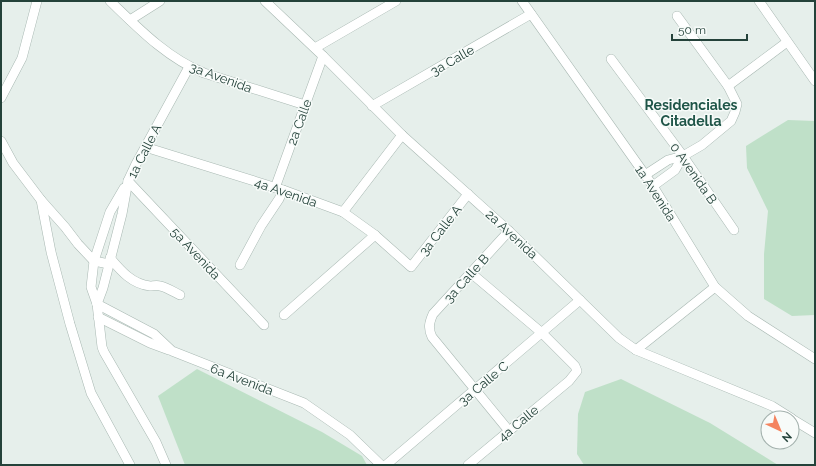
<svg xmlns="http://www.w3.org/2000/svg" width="816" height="466" viewBox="0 0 816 466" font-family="Raleway,sans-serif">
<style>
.green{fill:#bfe0c8}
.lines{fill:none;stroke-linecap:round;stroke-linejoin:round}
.minor-casing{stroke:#a8b8b2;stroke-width:10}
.minor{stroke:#fff;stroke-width:9}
.labels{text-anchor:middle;stroke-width:3;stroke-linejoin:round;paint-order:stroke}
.street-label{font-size:13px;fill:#24423a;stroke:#f7fbf9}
.neighbourhood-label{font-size:14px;font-weight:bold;fill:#1f5548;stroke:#f7fbf9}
</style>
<rect width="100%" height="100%" fill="#e6efeb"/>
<g class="green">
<polygon points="788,120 815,121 815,315 792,316 764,299 764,254 768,211 747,168 746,146"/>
<polygon points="197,369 322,432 362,456 367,465 185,465 158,396"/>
<polygon points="621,379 710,423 778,465 584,465 577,454 578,414 585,392"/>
</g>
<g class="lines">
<g class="minor-casing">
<g id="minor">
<path d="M110,1C138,28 167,58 204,73L305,105"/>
<polyline points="265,1 323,56 402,135 509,231 619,338 636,350 772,406 791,418"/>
<polyline points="522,1 653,186 715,287 748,316 815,359"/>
<polyline points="759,1 815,81"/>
<polyline points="130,20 160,1"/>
<polyline points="315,48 396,1"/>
<polyline points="611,59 683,156 734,230"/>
<polyline points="728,86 787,42"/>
<polyline points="1,98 22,58 37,1"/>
<polyline points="372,106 531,14"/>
<polyline points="1,141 13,163 41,200 51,252 70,324 91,393 130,465"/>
<polyline points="145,147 283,190 343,212 375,235 411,267 468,194"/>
<polyline points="645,175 668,160 683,156"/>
<polyline points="128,181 264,325"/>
<polyline points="653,186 675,170 683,156 702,145 731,121 735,112 737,104 728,86 677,16"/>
<polyline points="275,188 323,56"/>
<polyline points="41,200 65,227 78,244 94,261 109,264"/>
<polyline points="343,212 402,135"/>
<path d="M509,231L433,314C429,323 428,328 432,337L509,431"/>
<path d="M110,258C121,271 132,284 150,286C153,286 157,285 160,286C166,287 174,292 180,295"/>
<polyline points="240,265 261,226 279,199 283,190"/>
<polyline points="97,304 154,334 172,351 304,403 350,435 381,465"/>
<polyline points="97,304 91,287 94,261 110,212 124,188"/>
<polyline points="284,315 375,235"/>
<polyline points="98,317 150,343 169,350"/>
<polyline points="636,350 715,287"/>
<polyline points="792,419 815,433"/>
<polyline points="166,465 156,442 104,352 102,347 97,304 103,288 122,214 128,181 136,164 189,67"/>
<polyline points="386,465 580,300"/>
<polyline points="468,465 569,381 577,371 575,366 542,333 471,273"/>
</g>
</g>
<use href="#minor" class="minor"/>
</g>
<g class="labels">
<g class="street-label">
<text transform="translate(452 60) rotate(-30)" y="5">3a Calle</text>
<text transform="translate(221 77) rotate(20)" y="5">3a Avenida</text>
<text transform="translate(299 122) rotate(-70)" y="5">2a Calle</text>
<text transform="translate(144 151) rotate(-63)" y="5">1a Calle A</text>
<text transform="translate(694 173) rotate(55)" y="5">0 Avenida B</text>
<text transform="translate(286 192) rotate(19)" y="5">4a Avenida</text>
<text transform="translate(656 193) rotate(57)" y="5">1a Avenida</text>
<text transform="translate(440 230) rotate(-52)" y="5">3a Calle A</text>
<text transform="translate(512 234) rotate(43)" y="5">2a Avenida</text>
<text transform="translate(196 253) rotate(47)" y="5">5a Avenida</text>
<text transform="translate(466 278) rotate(-48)" y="5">3a Calle B</text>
<text transform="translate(242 379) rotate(21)" y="5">6a Avenida</text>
<text transform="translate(483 383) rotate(-40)" y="5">3a Calle C</text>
<text transform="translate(518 423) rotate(-40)" y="5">4a Calle</text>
</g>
<g class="neighbourhood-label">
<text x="691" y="110">Residenciales<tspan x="691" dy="16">Citadella</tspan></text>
</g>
</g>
<rect width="816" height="466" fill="none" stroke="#24423a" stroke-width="4"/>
<g transform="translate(780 430) rotate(136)"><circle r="19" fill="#f7fbf9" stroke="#a3b1ad"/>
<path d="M0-3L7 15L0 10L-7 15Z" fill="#f4845f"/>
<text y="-6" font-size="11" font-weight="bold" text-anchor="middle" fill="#24423a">N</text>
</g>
<path d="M672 34v6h75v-6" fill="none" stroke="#24423a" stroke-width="2"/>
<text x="678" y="34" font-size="12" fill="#24423a" stroke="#f7fbf9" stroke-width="3" paint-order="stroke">50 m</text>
</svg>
